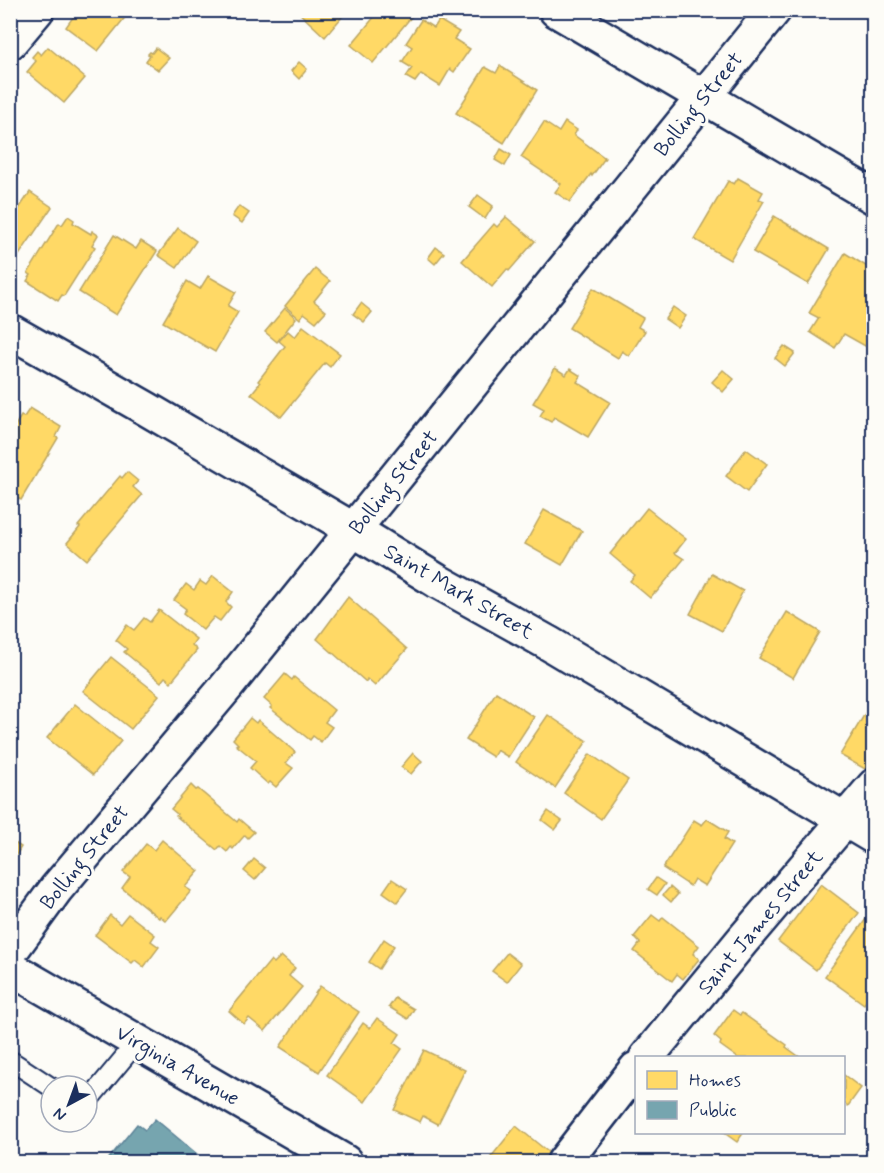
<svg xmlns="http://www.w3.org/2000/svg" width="884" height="1173" viewBox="0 0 884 1173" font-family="Mynerve,sans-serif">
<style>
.homes{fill:#ffd966;stroke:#bba664;stroke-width:1.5}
.public{fill:#76a5af;stroke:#5b8297;stroke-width:1.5}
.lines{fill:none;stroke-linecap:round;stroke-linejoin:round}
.service-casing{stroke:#1b2f5e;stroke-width:22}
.minor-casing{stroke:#1b2f5e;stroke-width:38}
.tertiary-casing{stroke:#1b2f5e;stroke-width:38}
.service{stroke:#fdfcf7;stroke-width:18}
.minor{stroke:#fdfcf7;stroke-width:33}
.tertiary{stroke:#fdfcf7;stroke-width:33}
.labels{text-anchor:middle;stroke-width:6;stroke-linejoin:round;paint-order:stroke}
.street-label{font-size:21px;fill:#1b2f5e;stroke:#fdfcf7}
</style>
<rect width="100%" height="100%" fill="#fdfcf7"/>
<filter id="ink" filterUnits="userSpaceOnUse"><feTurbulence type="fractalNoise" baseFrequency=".0167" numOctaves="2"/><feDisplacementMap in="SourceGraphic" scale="12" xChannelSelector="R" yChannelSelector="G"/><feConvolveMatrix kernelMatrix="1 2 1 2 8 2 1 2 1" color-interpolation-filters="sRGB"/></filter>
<g filter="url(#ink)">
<g class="homes">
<polygon points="78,10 121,10 127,15 98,51 66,27"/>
<polygon points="296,10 348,10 325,37"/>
<polygon points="380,10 417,10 373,63 351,45"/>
<polygon points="421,20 434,28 439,20 459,32 454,39 470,49 454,72 450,69 440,86 421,74 415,82 406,77 412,68 402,62 412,47 406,43"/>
<polygon points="48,47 85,78 64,103 27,72 36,61 32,57 37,51 41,55"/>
<polygon points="156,48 169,58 158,70 146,61 150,55 148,54 150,52 152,53"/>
<polygon points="299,62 307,69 299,79 291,71"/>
<polygon points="500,66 537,90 504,143 456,113 485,67 496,73"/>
<polygon points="544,122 559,132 565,122 577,130 574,135 605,158 592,176 591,174 570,202 555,192 561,184 521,157"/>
<polygon points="501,149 511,155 505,166 495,160"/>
<polygon points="738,178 763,192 759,199 764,201 730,260 694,239 728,181 734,184"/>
<polygon points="30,192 52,207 13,264 10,263 10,222"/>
<polygon points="478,195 493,206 485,219 469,207"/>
<polygon points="239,206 249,213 242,223 232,216"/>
<polygon points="68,216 74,220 73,223 91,234 92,231 98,235 92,245 95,247 64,296 62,295 58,301 27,281 31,275 28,273 59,223 62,225"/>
<polygon points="774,216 829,249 808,284 753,252"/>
<polygon points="506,217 535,241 509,271 507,269 492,287 462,261 494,224 497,227"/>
<polygon points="178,228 196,241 177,268 158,255"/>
<polygon points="114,235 136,249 141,241 157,251 116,315 79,292"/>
<polygon points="436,247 444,253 435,264 428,258"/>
<polygon points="845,253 874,271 874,351 844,334 835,348 810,332 819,318 809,313"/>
<polygon points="315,269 330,281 314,301 326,311 316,322 304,313 300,319 285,306"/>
<polygon points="208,276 236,292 228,306 238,312 215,352 163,322 187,281 200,289"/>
<polygon points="593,288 643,318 638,327 645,331 629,356 622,351 618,358 569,328"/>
<polygon points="361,303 372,312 364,322 353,314"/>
<polygon points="673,307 686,316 678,328 665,319"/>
<polygon points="285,308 296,318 277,342 265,332"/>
<polygon points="303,326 340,354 330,367 325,363 281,417 251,394 260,383 258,381 285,346 279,341 288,331 295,337"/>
<polygon points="784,346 795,353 785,366 775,358"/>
<polygon points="555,368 566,375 570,369 581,376 577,382 610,402 588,437 554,417 551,422 540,416 544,409 533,403"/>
<polygon points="723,370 734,379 723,392 712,382"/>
<polygon points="30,408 61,427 56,437 58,438 21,500 10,494 10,434 21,416 24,417"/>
<polygon points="746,449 767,464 747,492 726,476"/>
<polygon points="127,472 138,481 133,487 142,495 87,560 67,543 80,527 78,526 120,476 122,478"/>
<polygon points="647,508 686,539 675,553 684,559 656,593 655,592 650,598 630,581 635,575 610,554"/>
<polygon points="544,510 582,531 562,565 525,544"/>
<polygon points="712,574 743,591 722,631 690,614"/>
<polygon points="213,576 233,592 226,602 231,607 220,621 214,617 203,630 183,614 186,609 174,600 186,584 194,590 200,581 206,585"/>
<polygon points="348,597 407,649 375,686 367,679 366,682 317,639"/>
<polygon points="159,610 196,639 192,645 197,650 171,682 165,677 161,682 124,652 127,649 116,640 127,625 134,630 144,618 150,622"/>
<polygon points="787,612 820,632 793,678 759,658"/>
<polygon points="111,657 159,695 131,729 83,691"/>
<polygon points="285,674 292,680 294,677 334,710 325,722 332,727 321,742 313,736 310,740 270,708 272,706 264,699"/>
<polygon points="496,692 534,717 508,757 497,750 493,757 466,740"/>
<polygon points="75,704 121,741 93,775 47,738"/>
<polygon points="874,704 874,774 840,755 869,707 871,708"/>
<polygon points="548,715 587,741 555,788 516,762"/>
<polygon points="250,718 256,723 258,720 295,752 286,763 293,768 276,787 270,782 268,784 250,768 256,761 236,745 238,744 233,739"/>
<polygon points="413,753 422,761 411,774 401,767"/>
<polygon points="590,754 628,780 601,819 564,793"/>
<polygon points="191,785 196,790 198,789 237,822 239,819 254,832 248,838 245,835 233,849 231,847 227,852 220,846 217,850 176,816 177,814 171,809"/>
<polygon points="548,811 562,821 555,830 542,820"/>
<polygon points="707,819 728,832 724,839 732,844 705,886 694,879 690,886 663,868 694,820 702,825"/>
<polygon points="10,840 21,847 12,862 10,861"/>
<polygon points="162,840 199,871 185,887 191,891 166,921 160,916 159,918 122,888 130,877 123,872 146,844 154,850"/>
<polygon points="254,859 265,868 255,880 244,871"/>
<polygon points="656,878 665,884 657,895 648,889"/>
<polygon points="392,879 407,889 397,902 383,892"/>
<polygon points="821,884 859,913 816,970 778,941"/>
<polygon points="670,887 678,894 671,902 663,895"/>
<polygon points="128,914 155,935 151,941 159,947 144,967 135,960 132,963 95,935 110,915 120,924"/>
<polygon points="652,915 660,921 663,917 699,946 693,954 699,959 683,979 677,974 672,981 634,951 640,943 634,937"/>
<polygon points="866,919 874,924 874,991 864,1004 825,976"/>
<polygon points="384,939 394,946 379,969 369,962"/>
<polygon points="507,953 521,964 507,982 492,971"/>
<polygon points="281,956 295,968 289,976 302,987 265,1031 249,1018 244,1024 229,1011 271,960 274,963"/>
<polygon points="320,986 359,1012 319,1072 280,1047"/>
<polygon points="395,998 414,1009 408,1019 389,1007"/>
<polygon points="733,1010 740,1015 742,1013 787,1045 786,1047 801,1058 738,1058 720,1045 721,1042 714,1036"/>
<polygon points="377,1018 400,1034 394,1043 402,1049 365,1102 327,1075 363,1023 370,1028"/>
<polygon points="424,1050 465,1070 438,1124 423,1116 420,1122 394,1110"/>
<polygon points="844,1075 861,1088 848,1106 844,1103"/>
<polygon points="516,1126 552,1155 546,1162 487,1162"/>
<polygon points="723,1132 744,1132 737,1142"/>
</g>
<polygon class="public" points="155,1119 197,1154 191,1162 106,1162 137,1124 145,1130"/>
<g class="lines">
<g class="service-casing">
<g id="service">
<polyline points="10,1060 51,1087"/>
<polyline points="87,1102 137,1042"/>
</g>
</g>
<g class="minor-casing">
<g id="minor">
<polyline points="556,10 874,197"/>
<polyline points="10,42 37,10"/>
<polyline points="10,331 147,409 354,530 437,581 550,644 874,837"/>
<polyline points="10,952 56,889 227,686 774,10"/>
<polyline points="646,1058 742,941 874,786"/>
<polyline points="564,1162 636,1069"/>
</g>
</g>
<g class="tertiary-casing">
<polyline id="tertiary" points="10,968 345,1162"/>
</g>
<use href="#service" class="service"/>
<use href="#minor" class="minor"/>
<use href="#tertiary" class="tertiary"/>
</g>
</g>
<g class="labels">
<g class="street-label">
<text transform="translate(698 104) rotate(-51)" y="7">Bolling Street</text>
<text transform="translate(393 482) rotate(-51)" y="7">Bolling Street</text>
<text transform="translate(459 591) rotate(30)" y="7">Saint Mark Street</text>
<text transform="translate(84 857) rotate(-51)" y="7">Bolling Street</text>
<text transform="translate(760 922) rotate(-50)" y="7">Saint James Street</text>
<text transform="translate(178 1065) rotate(30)" y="7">Virginia Avenue</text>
</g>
</g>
<rect width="884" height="1173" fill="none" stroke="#fdfcf7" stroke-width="36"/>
<rect x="18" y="18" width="848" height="1137" fill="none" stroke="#1b2f5e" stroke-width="2" filter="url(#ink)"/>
<rect x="635" y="1056" width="210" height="78" fill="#fdfcf7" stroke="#a3aaba" stroke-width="1.5"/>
<rect x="647" y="1071" width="30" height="18" fill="#ffd966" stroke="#a3aaba" stroke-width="1.5"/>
<text x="689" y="1086" font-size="18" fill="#1b2f5e">Homes</text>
<rect x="647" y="1101" width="30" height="18" fill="#76a5af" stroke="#a3aaba" stroke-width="1.5"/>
<text x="689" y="1116" font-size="18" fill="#1b2f5e">Public</text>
<g transform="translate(69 1104) rotate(221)"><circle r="28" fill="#fdfcf7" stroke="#a3aaba" stroke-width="1.5"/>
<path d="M0-4.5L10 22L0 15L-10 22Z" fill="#1b2f5e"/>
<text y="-9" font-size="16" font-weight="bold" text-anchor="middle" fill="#1b2f5e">N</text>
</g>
</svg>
